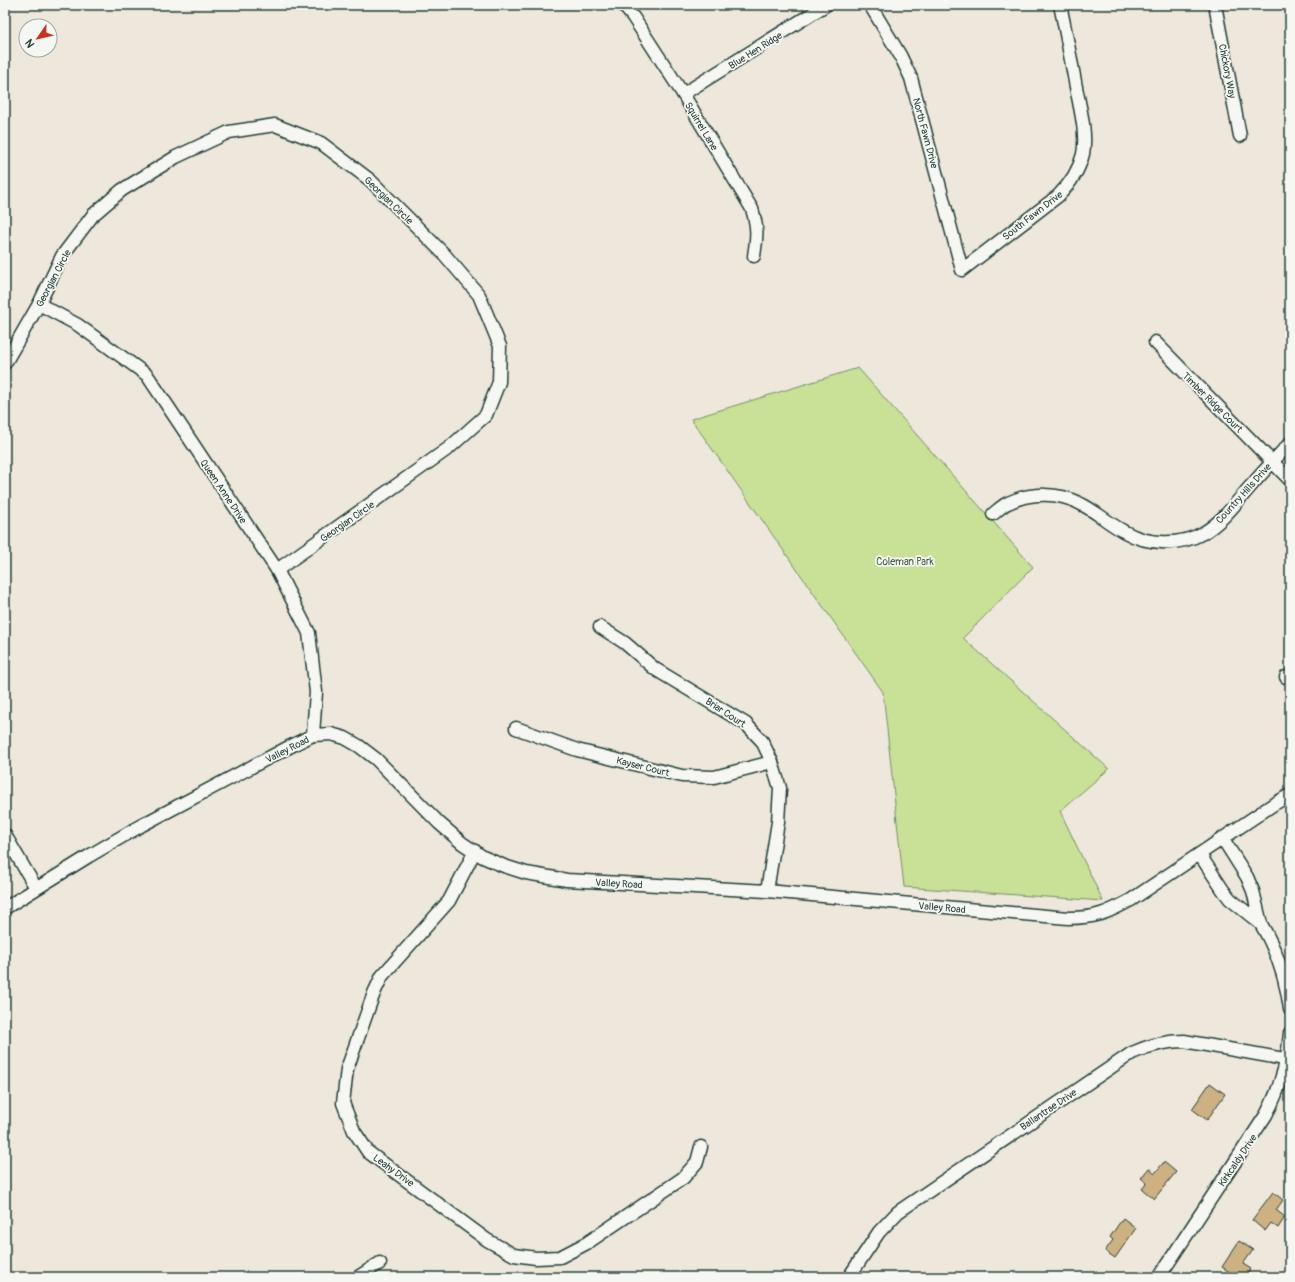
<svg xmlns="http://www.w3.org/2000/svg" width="1295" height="1282" viewBox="0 0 1295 1282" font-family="Pangolin,sans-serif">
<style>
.green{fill:#c8e197;stroke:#748f66}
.building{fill:#cdb182;stroke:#1f3d34}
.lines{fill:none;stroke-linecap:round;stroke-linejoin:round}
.minor-casing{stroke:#1f3d34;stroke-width:15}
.minor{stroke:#f6f6f2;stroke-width:12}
.labels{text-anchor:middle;stroke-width:3.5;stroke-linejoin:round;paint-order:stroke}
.street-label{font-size:10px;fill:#1f3d34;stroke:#f6f6f2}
.park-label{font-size:10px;fill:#415e48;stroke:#f6f6f2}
</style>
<rect width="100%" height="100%" fill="#eee8dc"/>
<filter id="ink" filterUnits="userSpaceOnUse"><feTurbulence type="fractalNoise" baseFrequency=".025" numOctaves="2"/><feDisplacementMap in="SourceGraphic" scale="8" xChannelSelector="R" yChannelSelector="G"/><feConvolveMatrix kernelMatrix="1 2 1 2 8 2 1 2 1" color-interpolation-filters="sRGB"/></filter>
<g filter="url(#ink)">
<polygon class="green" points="858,368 1033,567 963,638 1109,769 1060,811 1103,901 904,887 883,692 691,419"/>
<g class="building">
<polygon points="1210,1083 1225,1094 1207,1120 1192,1109"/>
<polygon points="1164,1162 1176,1172 1154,1199 1142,1189 1147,1183 1141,1178 1149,1168 1155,1173"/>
<polygon points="1273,1192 1283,1200 1276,1210 1285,1217 1278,1228 1271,1223 1265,1231 1252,1220"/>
<polygon points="1123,1218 1136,1228 1115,1258 1105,1251 1113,1240 1110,1237"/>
<polygon points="1239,1241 1253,1250 1243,1264 1251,1269 1246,1277 1237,1277 1222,1267"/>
</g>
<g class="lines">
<g class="minor-casing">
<g id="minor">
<path d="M623,5L633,17L683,94L752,209C758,228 757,236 754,256"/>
<path d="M870,5L900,55L911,78L962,270L1058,196C1070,184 1079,171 1083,154C1087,133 1080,108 1076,87C1071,60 1066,32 1060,5"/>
<polyline points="1215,5 1240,136"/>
<polyline points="683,94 826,5"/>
<polyline points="39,304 78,325 147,375 277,570 309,633 316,692 313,735"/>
<polyline points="1155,342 1290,480"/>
<polyline points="5,363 39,304 62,256 93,215 122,190 176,157 229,132 275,125 321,143 370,180 444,254 479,295 500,346 499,382 486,415 449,448 277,570"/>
<path d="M993,514C998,510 1003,505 1008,503C1031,492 1059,492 1081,504C1097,512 1109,524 1125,532C1148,545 1180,546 1203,533C1222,522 1235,504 1249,488C1262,473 1276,458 1290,443"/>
<polyline points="600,627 625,643 655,669 746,724 762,741 772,762 780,788 778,822 767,891"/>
<polyline points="1286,677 1290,677"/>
<polyline points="516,728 577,750 682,776 714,777 772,762"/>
<polyline points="5,835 36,888"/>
<polyline points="475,851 449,901 382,976 374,993 347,1069 343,1103 354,1131 368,1152 487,1240 514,1255 536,1258 560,1257 587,1243 683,1178 697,1162 701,1147"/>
<polyline points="1200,855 1223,890 1230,899 1261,924 1253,891 1247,877 1223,839"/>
<path d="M5,908L89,856L142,825L289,747L313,735L331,734L345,738L359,746L376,759L439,823L462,843L483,857L504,866L526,873L567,880L767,891L1068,918C1096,918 1107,913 1131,900L1274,804L1290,795"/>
<path d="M1261,924C1277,951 1286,979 1290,1009"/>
<polyline points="358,1277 380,1263"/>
<path d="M849,1277L879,1232L898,1212L1132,1053C1150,1045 1165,1041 1184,1041L1290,1060"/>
<path d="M1159,1277L1266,1115C1280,1089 1288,1062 1290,1033"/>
</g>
</g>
<use href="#minor" class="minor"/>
</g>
</g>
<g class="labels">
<g class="street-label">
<text transform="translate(755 50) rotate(-32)" y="4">Blue Hen Ridge</text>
<text transform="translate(1228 71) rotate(79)" y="4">Chickory Way</text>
<text transform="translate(702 126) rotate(59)" y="4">Squirrel Lane</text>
<text transform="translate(926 133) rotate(75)" y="4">North Fawn Drive</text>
<text transform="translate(389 200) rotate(44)" y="4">Georgian Circle</text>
<text transform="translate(1032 215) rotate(-38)" y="4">South Fawn Drive</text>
<text transform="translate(53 278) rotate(-62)" y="4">Georgian Circle</text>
<text transform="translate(1213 402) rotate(45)" y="4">Timber Ridge Court</text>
<text transform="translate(224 491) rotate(56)" y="4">Queen Anne Drive</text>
<text transform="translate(1243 493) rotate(-48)" y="4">Country Hills Drive</text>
<text transform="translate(347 521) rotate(-35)" y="4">Georgian Circle</text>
<text transform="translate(726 712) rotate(33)" y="4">Briar Court</text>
<text transform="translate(287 749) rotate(-27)" y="4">Valley Road</text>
<text transform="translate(643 766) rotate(14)" y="4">Kayser Court</text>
<text transform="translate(619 883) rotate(3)" y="4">Valley Road</text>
<text transform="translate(942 907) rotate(5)" y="4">Valley Road</text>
<text transform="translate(1048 1109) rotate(-34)" y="4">Ballantrae Drive</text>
<text transform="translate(1237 1160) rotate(-56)" y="4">Kirkcaldy Drive</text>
<text transform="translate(394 1170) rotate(36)" y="4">Leahy Drive</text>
</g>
<g class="park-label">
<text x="905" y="565">Coleman Park</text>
</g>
</g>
<rect width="1295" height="1282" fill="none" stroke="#f6f6f2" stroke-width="20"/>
<rect x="10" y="10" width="1275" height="1262" fill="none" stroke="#1f3d34" stroke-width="1.5" filter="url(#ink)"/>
<g transform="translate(38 38) rotate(236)"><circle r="19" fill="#f6f6f2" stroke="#a0aca6"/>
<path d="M0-3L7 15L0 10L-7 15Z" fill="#c8321e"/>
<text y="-6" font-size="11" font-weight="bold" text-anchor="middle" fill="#1f3d34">N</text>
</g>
</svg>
